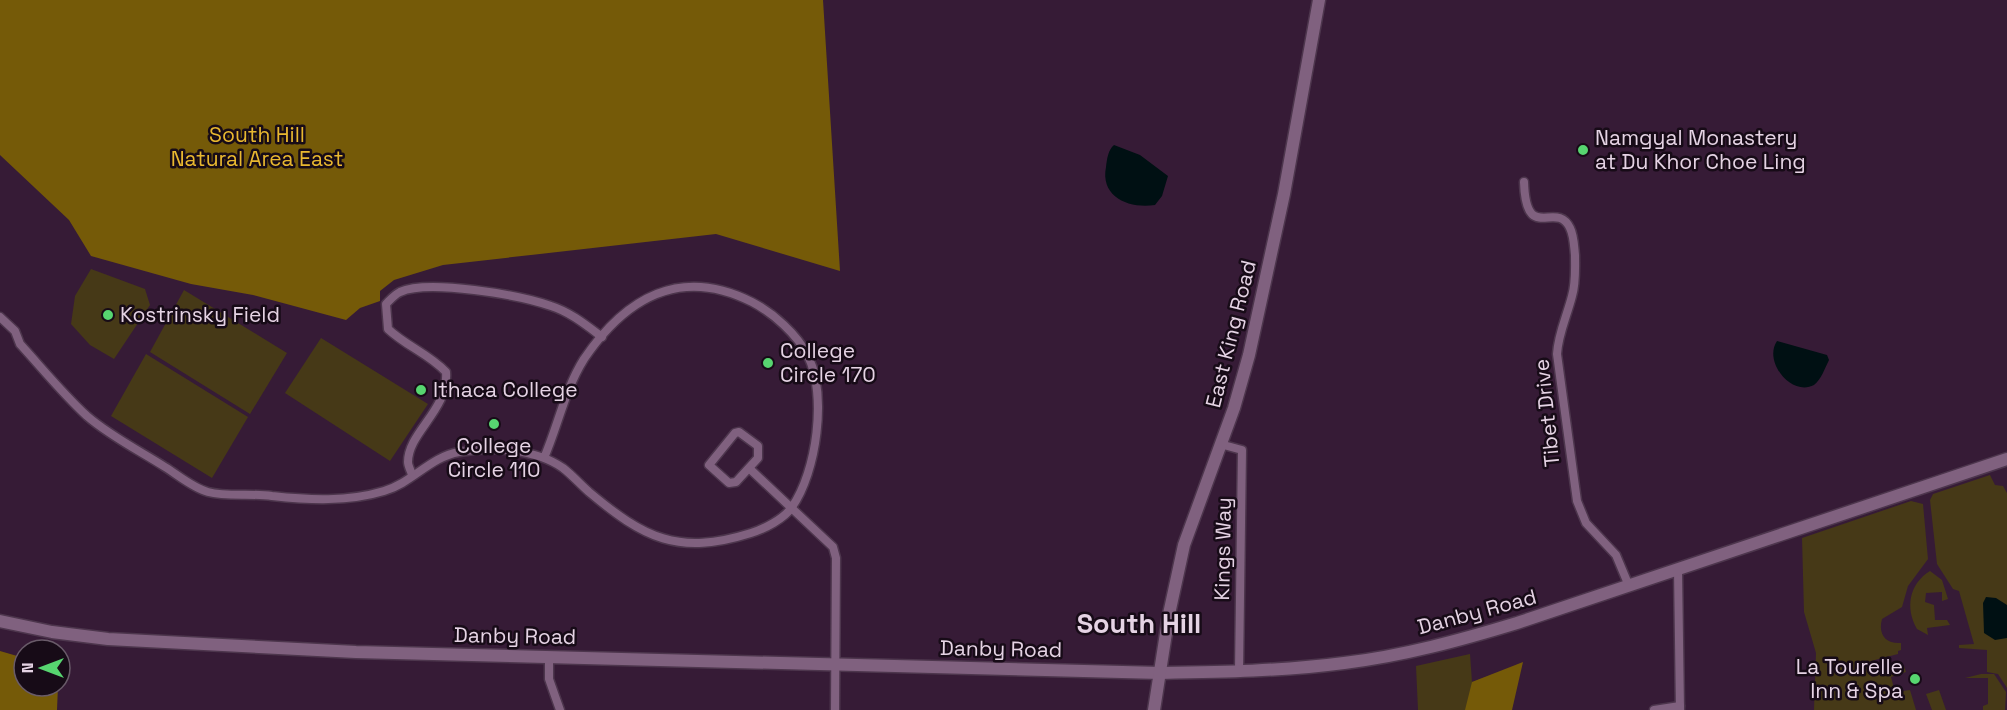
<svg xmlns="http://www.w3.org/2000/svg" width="2007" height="710" viewBox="0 0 2007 710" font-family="'Space Grotesk',sans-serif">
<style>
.green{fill:#463917}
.forest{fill:#755a08}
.water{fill:#001013}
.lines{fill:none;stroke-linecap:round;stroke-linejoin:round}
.street-casing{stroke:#4d364d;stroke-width:11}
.secondary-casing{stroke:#4d364d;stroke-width:15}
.street{stroke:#80617f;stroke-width:8}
.secondary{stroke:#80617f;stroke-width:12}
.poi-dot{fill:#57d570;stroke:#170b17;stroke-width:2}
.labels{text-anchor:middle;stroke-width:5;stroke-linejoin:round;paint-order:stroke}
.park-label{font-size:21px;fill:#e9b830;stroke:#170b17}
.poi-label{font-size:21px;fill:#e5d3e4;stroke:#170b17;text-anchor:start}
.street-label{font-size:21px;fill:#e5d3e4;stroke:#170b17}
.district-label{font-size:27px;font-weight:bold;fill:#e5d3e4;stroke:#170b17}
</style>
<rect width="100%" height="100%" fill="#361b36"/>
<g class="green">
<polygon points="91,269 145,289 150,305 114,359 90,345 71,324 75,296"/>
<polygon points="184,290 287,353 250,414 150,352"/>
<polygon points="321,338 428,404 390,461 285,393"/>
<polygon points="146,354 248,417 212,478 111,416"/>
<polygon points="1990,475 1995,485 2003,486 2007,493 2007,688 1998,674 1987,672 1987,650 1959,648 1959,645 1974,644 1959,591 1953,589 1937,564 1930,500 1933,494"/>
<path d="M1911,501L1923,504L1928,559L1908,586L1902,607L1882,619C1878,634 1885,644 1901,643V650L1898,651V654L1871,661L1867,665L1872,677L1904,666L1906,672L1891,677L1895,692L1910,690L1916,710H1814L1816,653L1804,612L1802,538Z"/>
<path d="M1930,571L1942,580L1948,599L1942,601V592L1926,593L1925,602L1934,605L1935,620H1947L1950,625L1927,628L1928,635L1917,629C1905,608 1909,584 1930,571Z"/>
<polygon points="1470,654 1472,682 1496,673 1498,710 1418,710 1416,666"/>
<polygon points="1981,674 1994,674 2006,692 2005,710 1983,710 1983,706 1988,704 1988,678 1965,678"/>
<polygon points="1939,690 1946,710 1932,710 1926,694"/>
</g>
<g class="forest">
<polygon points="0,0 823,0 840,271 716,234 443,265 394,280 380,291 380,301 360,308 346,320 253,295 191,284 91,256 69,220 0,155"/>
<polygon points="0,651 24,658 24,686 58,686 57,710 0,710"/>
<polygon points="1523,662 1512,710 1465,710 1472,682"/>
</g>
<g class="water">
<path d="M1114,145L1140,155L1168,176L1162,196L1155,205C1129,209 1100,197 1106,167C1107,159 1108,150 1114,145Z"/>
<path d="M1777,341L1827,355L1829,360C1825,368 1821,380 1814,385C1791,397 1763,361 1777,341Z"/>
<polygon points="1986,597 1996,598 2007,605 2007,638 1995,640 1984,633 1983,603"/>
</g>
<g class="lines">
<g class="street-casing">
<g id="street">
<path d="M1524,182C1526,245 1556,199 1570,228C1574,236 1574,246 1575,255C1575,269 1576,283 1572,296C1567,316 1558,334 1557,354L1577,501L1586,523L1616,555L1629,586"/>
<path d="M0,317L15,331L20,344C42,368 63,394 87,416C110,436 140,451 165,467C178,475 193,488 208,492C227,497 251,493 272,496C309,500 348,502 384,491C412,483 430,457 459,452C491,446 536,449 563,468C572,475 580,484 589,492C644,538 678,556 751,533C764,529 784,519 792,507C817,471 827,395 808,356C797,334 773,313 752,302C681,266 626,297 584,359C565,389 558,426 544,458"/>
<polygon points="739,432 758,446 758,458 736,482 729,483 709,465 735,433"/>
<polyline points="1220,444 1242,450 1239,671"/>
<polyline points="750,469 833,547 836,558 835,710"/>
<path d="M412,475C411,471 408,466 408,462C408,432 449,410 446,372C429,354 406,346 388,329L386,304C390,300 394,295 400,292C428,279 520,295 551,306C570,312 586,325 602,337"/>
<polyline points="1678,570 1680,710"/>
<polyline points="549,656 549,679 560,710"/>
<polyline points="1654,710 1680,706"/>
</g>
</g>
<g class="secondary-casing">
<g id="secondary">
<path d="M0,621L52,632L108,639L356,652L1161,673C1222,672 1283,671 1344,663C1403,656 1461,640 1517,623L2007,459"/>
<polyline points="1154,710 1169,614 1184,545 1234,408 1249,355 1284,194 1319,0"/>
</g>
</g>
<use href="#street" class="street"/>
<use href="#secondary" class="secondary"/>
</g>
<g class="poi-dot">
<circle cx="1583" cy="150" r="6"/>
<circle cx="108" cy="315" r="6"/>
<circle cx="768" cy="363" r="6"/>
<circle cx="421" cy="390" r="6"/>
<circle cx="494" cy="424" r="6"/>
<circle cx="1915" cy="679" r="6"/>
</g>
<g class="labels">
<g class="park-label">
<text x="257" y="142">South Hill<tspan x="257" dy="24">Natural Area East</tspan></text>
</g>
<g class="poi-label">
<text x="1595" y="145">Namgyal Monastery<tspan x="1595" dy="24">at Du Khor Choe Ling</tspan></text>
<text x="120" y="322">Kostrinsky Field</text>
<text x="780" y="358">College<tspan x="780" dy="24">Circle 170</tspan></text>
<text x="433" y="397">Ithaca College</text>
<text x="494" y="453" text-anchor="middle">College<tspan x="494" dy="24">Circle 110</tspan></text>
<text x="1903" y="674" text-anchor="end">La Tourelle<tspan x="1903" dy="24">Inn &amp; Spa</tspan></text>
</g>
<g class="street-label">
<text transform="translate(1231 334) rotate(-76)" y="7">East King Road</text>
<text transform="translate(1547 413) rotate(-96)" y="7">Tibet Drive</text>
<text transform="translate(1223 549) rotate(-89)" y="7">Kings Way</text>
<text transform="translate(1477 612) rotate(-15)" y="7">Danby Road</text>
<text transform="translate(515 636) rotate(1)" y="7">Danby Road</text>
<text transform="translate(1001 649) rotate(1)" y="7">Danby Road</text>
</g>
<g class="district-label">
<text x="1139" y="633">South Hill</text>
</g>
</g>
<g transform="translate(42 668) rotate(270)"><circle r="28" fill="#170b17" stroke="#695b69" stroke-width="1.5"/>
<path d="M0-4.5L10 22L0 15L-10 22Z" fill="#57d570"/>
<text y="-9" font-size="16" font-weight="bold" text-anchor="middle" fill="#e5d3e4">N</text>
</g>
</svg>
